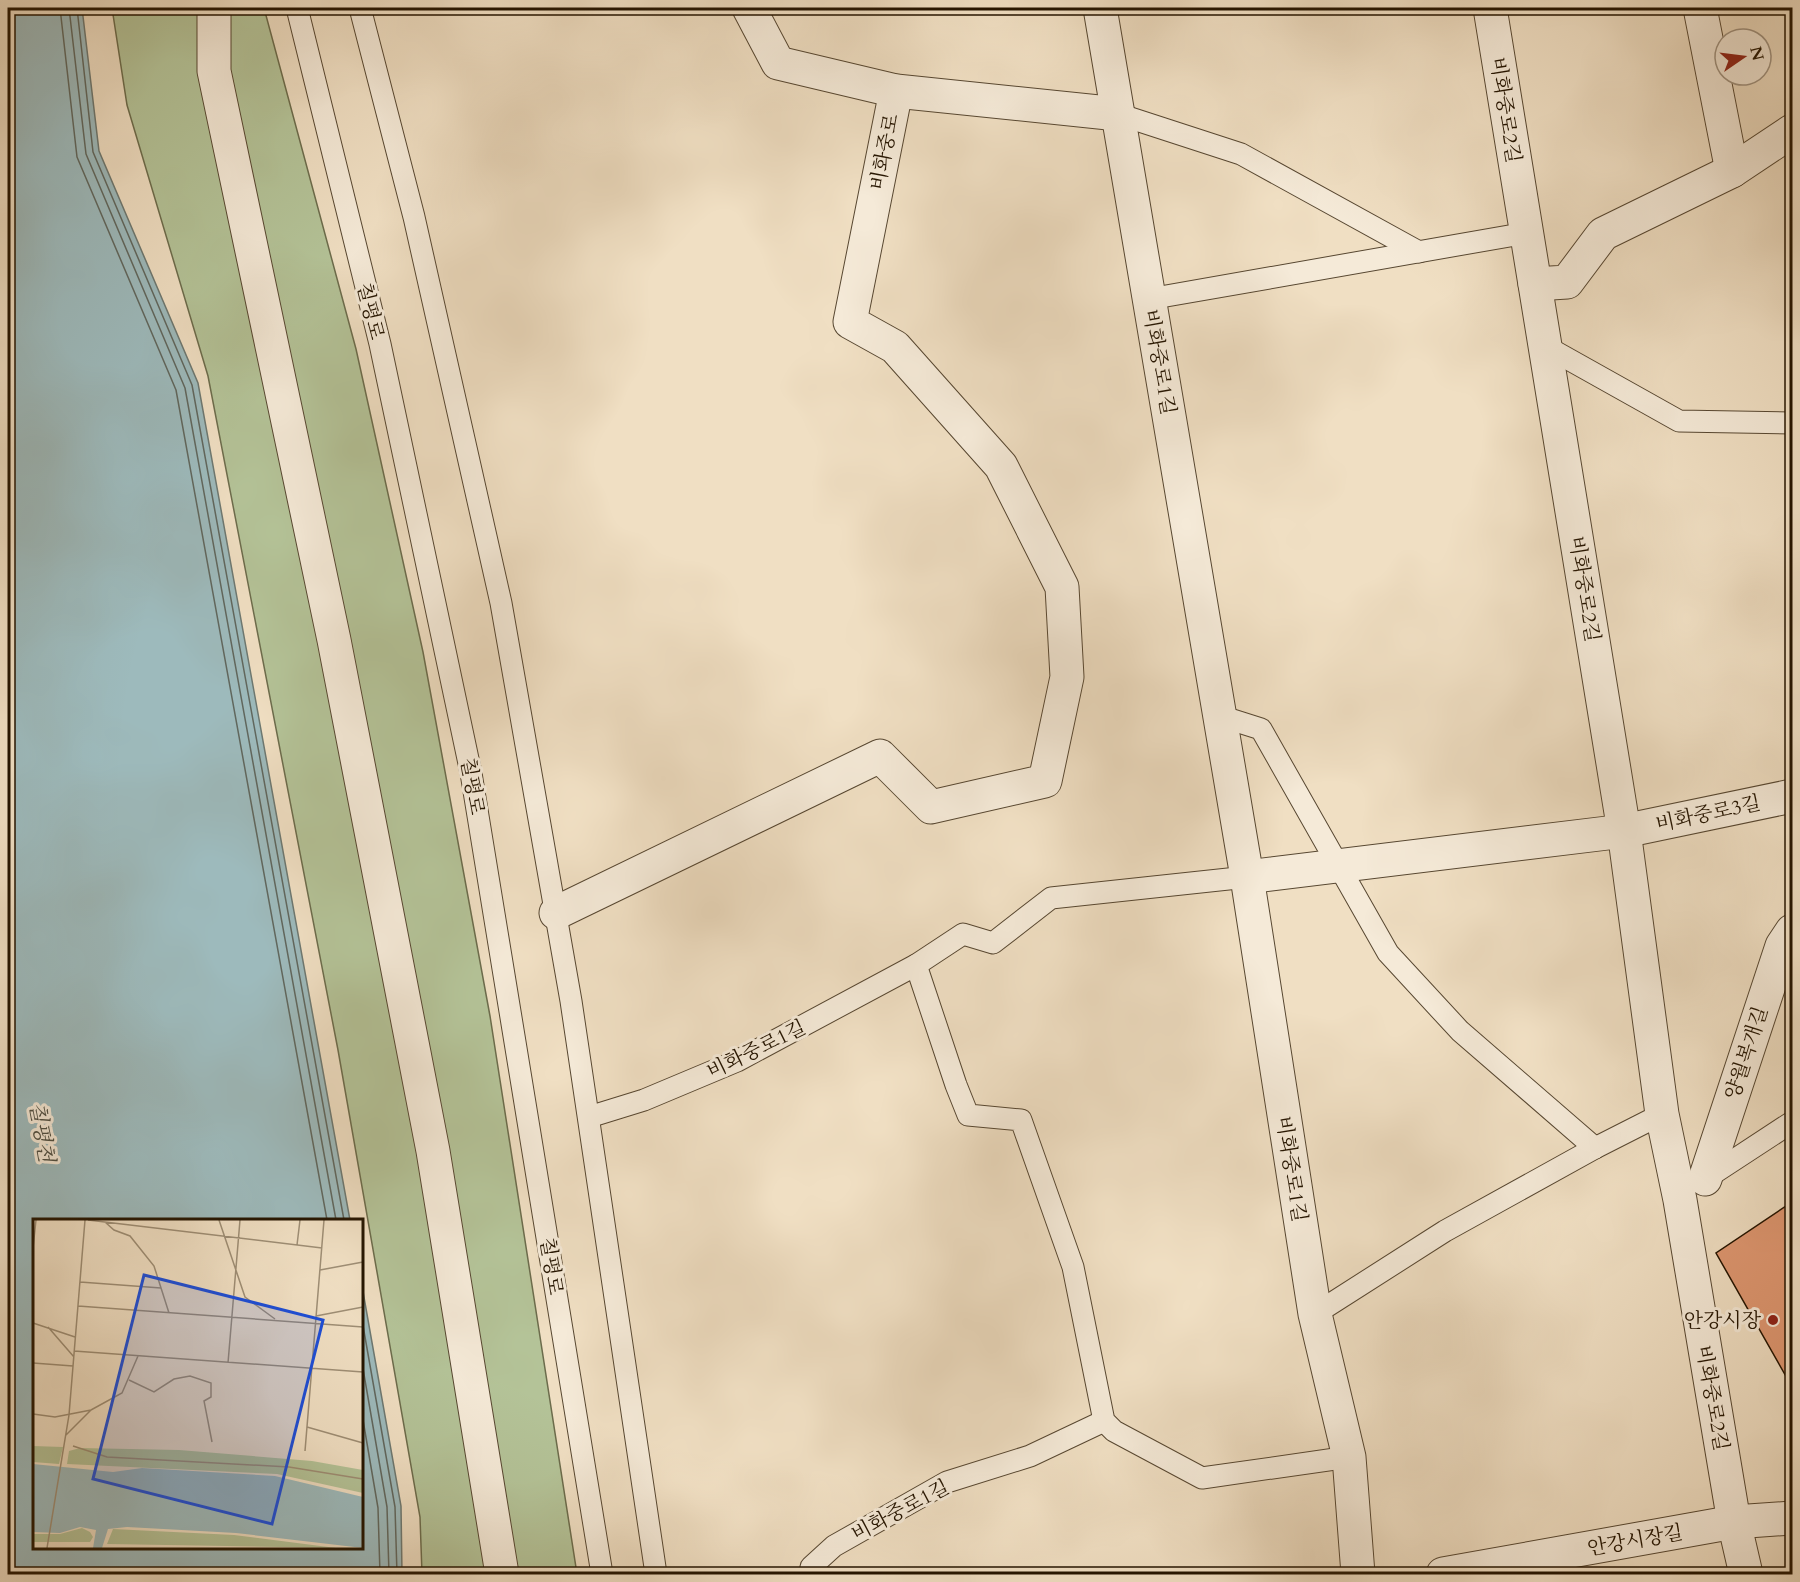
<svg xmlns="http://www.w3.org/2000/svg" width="1800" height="1582" viewBox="0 0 1800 1582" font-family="Cardo,'Noto Serif KR',serif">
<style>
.green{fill:#b4c398;stroke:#6c6c4c;stroke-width:1.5}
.water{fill:#9dbabc;stroke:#6d7871;stroke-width:1.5}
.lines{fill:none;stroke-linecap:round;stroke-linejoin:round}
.shore{stroke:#60675e;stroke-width:1.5}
.building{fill:#de9771;stroke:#241400;stroke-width:1.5}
.service-casing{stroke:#574731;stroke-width:23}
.minor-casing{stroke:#574731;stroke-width:35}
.service{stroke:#f5ead8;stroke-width:21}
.minor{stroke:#f5ead8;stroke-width:33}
.poi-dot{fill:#8f2418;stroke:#f5ead8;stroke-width:2}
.labels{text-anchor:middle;stroke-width:6;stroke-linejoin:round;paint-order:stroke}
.street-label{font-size:20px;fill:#241400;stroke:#f5ead8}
.poi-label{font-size:20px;fill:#241400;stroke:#f5ead8;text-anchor:end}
.water-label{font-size:21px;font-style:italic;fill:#4e4e42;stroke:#f5ead8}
.inset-road{fill:none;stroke:#9e8e75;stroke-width:1.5}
.view{fill:#1d4ed8;fill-opacity:0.15;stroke:#1d4ed8;stroke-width:3}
.inset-edge{fill:none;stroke:#241400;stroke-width:3}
</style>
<rect width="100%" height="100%" fill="#f0dfc3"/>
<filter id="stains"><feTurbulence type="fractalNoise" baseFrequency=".00333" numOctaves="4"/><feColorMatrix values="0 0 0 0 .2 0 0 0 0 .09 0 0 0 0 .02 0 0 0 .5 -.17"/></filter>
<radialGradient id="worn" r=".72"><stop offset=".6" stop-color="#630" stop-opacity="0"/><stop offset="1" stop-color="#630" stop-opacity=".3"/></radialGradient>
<polygon class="green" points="112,8 264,8 356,349 423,652 490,1016 577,1574 422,1574 420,1517 338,1050 208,376 127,105"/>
<polygon class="water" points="8,8 82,8 99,151 198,383 350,1220 34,1220 34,1548 362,1548 362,1286 401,1506 402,1574 8,1574"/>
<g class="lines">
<g class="shore">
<polyline points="60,8 77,157 176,390 327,1220"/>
<polyline points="69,8 86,154 185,388 336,1220"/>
<polyline points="77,8 93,152 192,385 344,1220"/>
<polyline points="362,1320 395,1507 397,1574"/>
<polyline points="362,1363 387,1507 389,1574"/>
<polyline points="362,1414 378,1508 380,1574"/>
</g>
</g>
<polygon class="building" points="1792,1202 1792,1387 1716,1253"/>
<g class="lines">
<g class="service-casing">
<g id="service">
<polyline points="297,8 380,344 471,773 602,1574"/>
<polyline points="360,8 414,217 501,603 571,1001 656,1574"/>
<polyline points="1118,114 1241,154 1419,252"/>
<polyline points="1149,299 1526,233"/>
<polyline points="1545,346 1679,421 1792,423"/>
<polyline points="1220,716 1261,729 1388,953 1460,1031 1595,1148"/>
<polyline points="916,965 963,934 993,943 1051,898 1247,877"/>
<polyline points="589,1117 644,1100 737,1061 916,965 956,1085 968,1115 1021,1120 1073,1267 1104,1421 1114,1431 1202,1478 1349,1457"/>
<polyline points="1705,1179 1792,1122"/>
<polyline points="1315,1314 1445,1231 1595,1148 1662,1114"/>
<polyline points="816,1574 811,1567 834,1546 947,1482 1030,1456 1104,1421"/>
</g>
</g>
<g class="minor-casing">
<g id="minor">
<polyline points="214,8 214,71 334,640 433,1151 502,1574"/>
<polyline points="749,8 778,63 896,91 1118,114"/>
<polyline points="1100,8 1247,877 1315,1314 1349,1457 1358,1574"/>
<polyline points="1490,8 1624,831 1662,1114 1680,1200 1734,1522 1746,1574"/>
<polyline points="1700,8 1732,171"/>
<polyline points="1535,284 1567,282 1603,234 1732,171 1792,131"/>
<polyline points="1247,877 1624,831 1792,796"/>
<polyline points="556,913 880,756 931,807 1045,781 1067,677 1062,587 1001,466 895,347 850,322 896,91"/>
<polyline points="1705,1179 1782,946 1792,931"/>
<polyline points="1443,1574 1734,1522 1792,1518"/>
</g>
</g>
<use href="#service" class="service"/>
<use href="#minor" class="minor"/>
</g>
<circle class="poi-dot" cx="1773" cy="1320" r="6"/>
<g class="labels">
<g class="street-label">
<text transform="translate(1506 110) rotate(81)" y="7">비화중로2길</text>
<text transform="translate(884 152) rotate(-79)" y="7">비화중로</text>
<text transform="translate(371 311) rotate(76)" y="7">칠평로</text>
<text transform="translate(1160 362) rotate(80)" y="7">비화중로1길</text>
<text transform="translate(1585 589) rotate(81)" y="7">비화중로2길</text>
<text transform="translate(473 786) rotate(80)" y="7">칠평로</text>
<text transform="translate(1708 813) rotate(-12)" y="7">비화중로3길</text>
<text transform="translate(756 1049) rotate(-26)" y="7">비화중로1길</text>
<text transform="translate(1746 1053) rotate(-72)" y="7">양월복개길</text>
<text transform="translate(1292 1169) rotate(81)" y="7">비화중로1길</text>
<text transform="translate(552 1266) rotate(81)" y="7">칠평로</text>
<text transform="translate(1713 1398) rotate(80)" y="7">비화중로2길</text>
<text transform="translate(900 1510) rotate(-28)" y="7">비화중로1길</text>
<text transform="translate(1635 1540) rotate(-10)" y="7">안강시장길</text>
</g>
<g class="poi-label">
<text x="1761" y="1327">안강시장</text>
</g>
<g class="water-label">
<text transform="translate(42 1132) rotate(80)" y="7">칠평천</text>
</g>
</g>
<g transform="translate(33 1219)">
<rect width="330" height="330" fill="#f0dfc3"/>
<path d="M0,227L30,228L26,245L0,243ZM47,229L146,231L279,242L330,251V274L244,255L34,245L36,232ZM49,309L57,313L60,318L57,323H0V315H27ZM80,310L201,316L303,329L74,325Z" fill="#b4c398"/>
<path d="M0,245L80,253L109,249L242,257L330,278V329L203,314L94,308L75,310L69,329H60L63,311L47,308L27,314L0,313Z" fill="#9dbabc"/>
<path class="inset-road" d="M55,1L289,29M186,1L212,78L242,100M72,3L81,11L97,17L121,47L136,94M264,26L267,1M0,29L3,1M287,51L330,43M47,63L128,69M45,87L330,108M283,97L330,88M0,104L42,118M15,108L41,138M41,132L330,153M0,144L40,147M195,144L207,1M96,161L121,173L141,160L157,157L178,164V178L171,182L179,223M0,195L22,198L58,191L89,174L105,137M274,208L330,224M33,216L58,191M40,227L74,238L256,248L330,260M272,232L291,1M14,329L36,196L52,1"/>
<path class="view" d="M111,56L290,101L239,305L60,260Z"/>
<rect width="330" height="330" class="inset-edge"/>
</g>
<rect width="1800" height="1582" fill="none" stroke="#f0dfc3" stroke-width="30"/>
<rect x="9" y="9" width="1782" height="1564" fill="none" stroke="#241400" stroke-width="3"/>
<rect x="15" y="15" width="1770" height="1552" fill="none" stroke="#241400" stroke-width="1.5"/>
<g transform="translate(1743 57) rotate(76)"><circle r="28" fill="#f5ead8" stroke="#a19482" stroke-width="1.5"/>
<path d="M0-4.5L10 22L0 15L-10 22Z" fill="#8f2418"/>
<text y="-9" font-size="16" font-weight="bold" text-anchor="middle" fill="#241400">N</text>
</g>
<rect width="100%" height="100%" filter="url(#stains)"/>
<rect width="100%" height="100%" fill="url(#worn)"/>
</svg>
